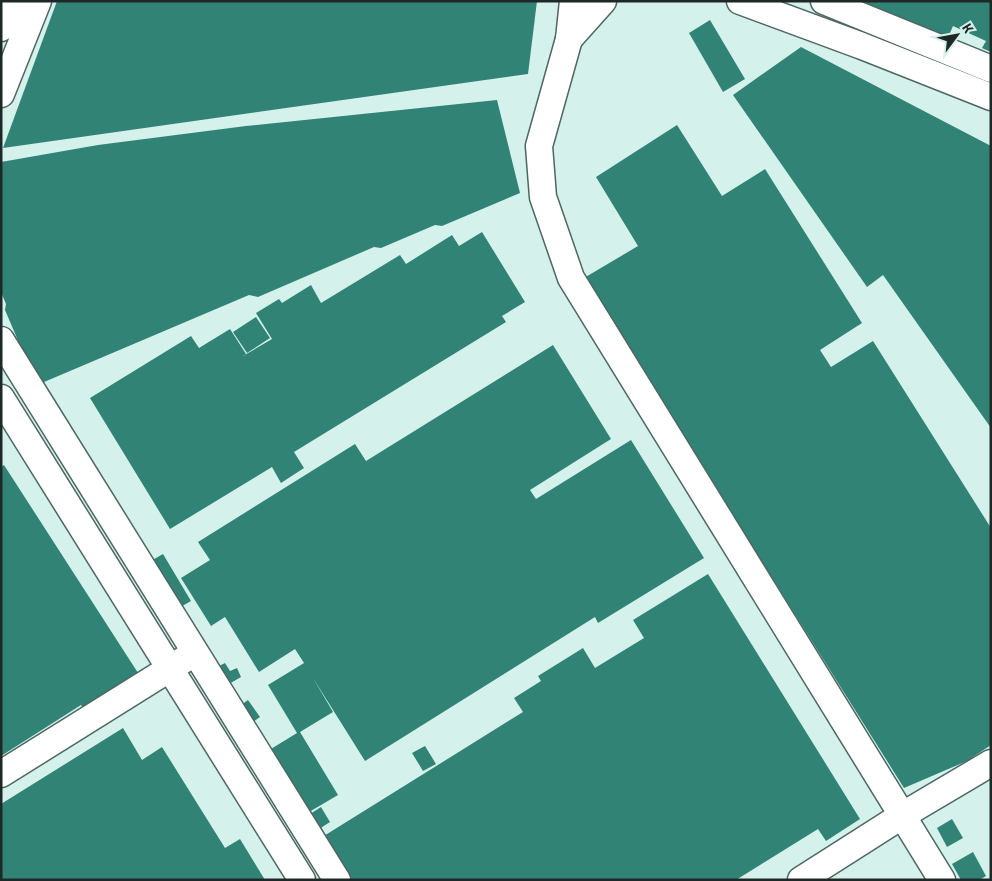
<svg xmlns="http://www.w3.org/2000/svg" width="992" height="881" viewBox="0 0 992 881" font-family="'Titillium Web',sans-serif">
<style>
.building{fill:#318376}
.lines{fill:none;stroke-linecap:round;stroke-linejoin:round}
.minor-casing{stroke:#4e6762;stroke-width:29}
.minor{stroke:#fff;stroke-width:26}
</style>
<rect width="100%" height="100%" fill="#d5f1eb"/>
<g class="building">
<polygon points="57,1 537,1 528,74 3,148"/>
<polygon points="839,1 991,1 991,52 982,48 986,41 953,26 943,49"/>
<polygon points="710,20 745,79 723,92 689,33"/>
<polygon points="801,47 991,146 991,428 883,275 867,287 733,95"/>
<polygon points="497,100 520,193 442,226 435,225 381,248 374,247 258,297 249,295 37,385 5,310 6,304 1,292 1,162 98,145 246,126"/>
<polygon points="677,125 722,196 765,169 862,323 820,350 831,367 873,341 991,528 991,745 967,761 904,788 584,278 638,246 596,177"/>
<polygon points="482,232 525,302 502,316 506,322 294,452 304,468 281,483 272,467 170,529 90,398 191,336 199,348 230,329 246,354 243,356 272,339 256,313 279,299 282,303 311,285 321,303 400,255 406,264 452,235 459,246"/>
<polygon points="256,317 270,338 247,353 233,332"/>
<polygon points="553,345 611,439 530,490 536,499 631,440 704,558 598,623 595,617 365,761 313,678 333,712 300,732 338,795 304,815 266,752 297,733 268,685 304,663 295,649 259,672 225,617 211,626 181,578 210,560 198,542 355,444 366,461"/>
<polygon points="4,465 140,676 85,712 81,705 1,756 1,467"/>
<polygon points="163,554 191,601 177,609 149,562"/>
<polygon points="708,574 860,819 826,841 818,829 736,880 345,880 319,839 523,712 514,698 541,681 538,676 583,648 595,668 644,638 633,620"/>
<polygon points="225,663 230,671 237,668 241,677 229,684 219,666"/>
<polygon points="248,700 260,717 253,722 241,705"/>
<polygon points="123,728 142,760 162,747 225,848 240,839 265,880 1,880 1,804"/>
<polygon points="425,746 436,764 423,771 412,753"/>
<polygon points="321,807 330,822 316,831 307,816"/>
<polygon points="952,819 963,838 947,847 937,828"/>
<polygon points="973,852 986,876 979,880 961,880 952,864"/>
</g>
<g class="lines">
<g class="minor-casing">
<g id="minor">
<polyline points="573,1 569,39 539,146 543,197 571,278 942,880"/>
<polyline points="740,1 862,46 991,97"/>
<polyline points="824,1 991,69"/>
<polyline points="1,28 11,1"/>
<polyline points="569,39 603,1"/>
<polyline points="1,94 38,1"/>
<polyline points="1,340 337,880"/>
<polyline points="1,398 302,880"/>
<polyline points="1,774 185,659"/>
<polyline points="801,880 903,815 991,763"/>
</g>
</g>
<use href="#minor" class="minor"/>
</g>
<rect width="992" height="881" fill="none" stroke="#1e2826" stroke-width="5"/>
<g transform="translate(957 35) rotate(58)" stroke="#d5f1eb" stroke-width="4" paint-order="stroke">
<path d="M0-4L9 19L0 12L-9 19Z" fill="#1e2826"/>
<text y="-8" font-size="14" font-weight="bold" text-anchor="middle" fill="#1e2826">K</text>
</g>
</svg>
